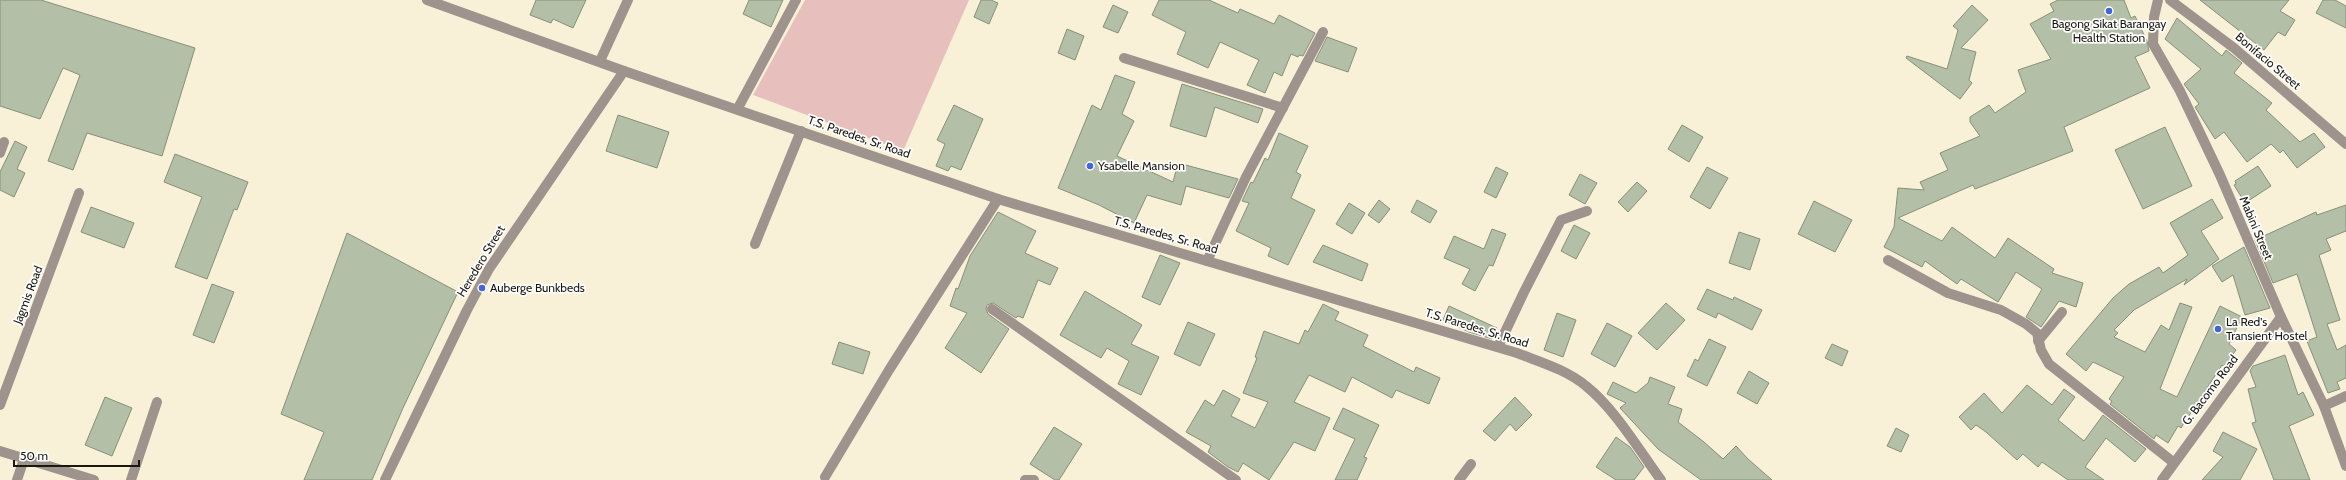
<svg xmlns="http://www.w3.org/2000/svg" width="2346" height="480" viewBox="0 0 2346 480" font-family="Cabin,sans-serif">
<style>
.green{fill:#e7bfbc}
.building{fill:#b4bfa7;stroke:#86917a}
.lines{fill:none;stroke-linecap:round;stroke-linejoin:round}
.minor{stroke:#9e948d;stroke-width:10}
.poi-dot{fill:#4265d7;stroke:#fefefe;stroke-width:1.5}
.labels{text-anchor:middle;stroke-width:3.5;stroke-linejoin:round;paint-order:stroke}
.poi-label{font-size:12px;fill:#1a170e;stroke:#fefefe;text-anchor:start}
.street-label{font-size:12px;fill:#1a170e;stroke:#fefefe}
</style>
<rect width="100%" height="100%" fill="#f9f1d7"/>
<polygon class="green" points="805,0 969,0 903,151 753,95"/>
<g class="building">
<polygon points="0,0 41,0 195,48 162,156 87,133 73,170 48,161 80,75 63,68 40,119 0,106"/>
<polygon points="536,0 586,0 573,28 553,19 551,23 530,15"/>
<polygon points="749,0 783,0 771,27 743,14"/>
<polygon points="981,0 991,0 998,3 989,24 974,17"/>
<polygon points="1159,0 1209,0 1238,13 1240,9 1274,24 1279,15 1315,33 1303,56 1299,55 1298,57 1291,54 1282,76 1274,72 1265,93 1247,85 1259,60 1220,42 1208,68 1177,54 1186,32 1152,15"/>
<polygon points="2058,0 2124,0 2131,18 2135,16 2147,41 2149,51 2135,57 2150,88 2064,127 2073,151 1975,189 1973,185 1898,218 1942,241 1952,227 1995,258 2008,238 2054,269 2052,273 2083,283 2076,307 2059,301 2041,327 2026,317 2042,289 2016,272 1998,302 1961,279 1957,284 1925,261 1922,267 1884,247 1894,227 1898,188 1924,190 1920,182 1948,170 1940,153 1980,136 1970,122 1970,117 1989,105 1995,113 2026,92 2018,70 2051,59 2030,24 2054,11 2050,4"/>
<polygon points="2200,0 2289,0 2280,11 2295,20 2285,36 2278,32 2264,50"/>
<polygon points="2323,0 2335,0 2346,6 2346,28 2316,13"/>
<polygon points="1113,5 1128,12 1118,33 1103,27"/>
<polygon points="1972,5 1988,20 1961,48 1976,52 1969,80 1972,83 1960,99 1906,58 1907,56 1947,69 1958,30 1953,26"/>
<polygon points="2177,18 2222,56 2226,50 2242,63 2234,73 2272,103 2266,110 2300,142 2314,133 2325,147 2297,168 2283,150 2280,153 2271,144 2247,162 2224,132 2215,139 2195,107 2199,104 2184,84 2201,69 2165,39"/>
<polygon points="1067,29 1084,36 1075,60 1058,53"/>
<polygon points="1327,37 1357,48 1348,72 1315,61"/>
<polygon points="1115,75 1135,82 1122,114 1134,121 1117,156 1173,182 1178,163 1238,179 1229,198 1186,186 1181,205 1147,195 1134,223 1099,205 1058,188 1092,105 1101,110"/>
<polygon points="1182,84 1263,109 1258,123 1215,107 1206,137 1170,126"/>
<polygon points="954,105 983,119 961,170 951,166 948,171 936,166 945,144 937,140"/>
<polygon points="618,115 669,132 657,168 606,151"/>
<polygon points="1682,125 1703,137 1689,162 1668,149"/>
<polygon points="2165,127 2192,186 2143,209 2115,150"/>
<polygon points="1279,133 1308,146 1296,172 1301,175 1291,198 1315,210 1288,265 1268,256 1271,248 1236,231 1249,203 1242,201 1251,182 1253,183 1265,158 1268,160"/>
<polygon points="15,141 27,147 17,169 25,173 14,197 0,190 0,172"/>
<polygon points="175,154 248,182 237,210 234,209 207,279 175,267 202,197 164,182"/>
<polygon points="2258,166 2271,186 2245,203 2234,185 2236,184 2235,181"/>
<polygon points="1496,167 1508,173 1496,198 1484,192"/>
<polygon points="1707,167 1728,178 1710,209 1690,197"/>
<polygon points="1580,174 1597,183 1585,204 1569,195"/>
<polygon points="1637,182 1647,191 1628,212 1618,202"/>
<polygon points="2212,199 2223,218 2201,231 2219,259 2184,285 2187,279 2134,310 2114,330 2118,333 2114,337 2145,352 2161,325 2169,330 2180,303 2192,307 2160,389 2177,397 2220,306 2242,317 2229,344 2236,350 2224,367 2222,365 2181,428 2178,426 2168,443 2156,435 2154,439 2110,404 2112,401 2109,399 2124,377 2093,362 2086,371 2066,354 2113,298 2129,284 2159,267 2163,273 2188,255 2170,223"/>
<polygon points="1379,200 1390,209 1379,223 1368,215"/>
<polygon points="1417,200 1437,211 1430,223 1411,212"/>
<polygon points="1814,201 1852,220 1835,252 1798,234"/>
<polygon points="1349,203 1365,213 1352,234 1336,224"/>
<polygon points="2346,205 2346,231 2326,239 2331,250 2319,255 2340,320 2327,324 2337,350 2346,345 2346,378 2337,382 2340,389 2328,393 2307,341 2317,337 2297,274 2273,283 2255,240 2316,212 2317,215"/>
<polygon points="91,207 134,223 124,248 81,232"/>
<polygon points="998,212 1036,231 1025,253 1058,268 1050,285 1038,280 1023,318 1018,316 1016,318 993,303 987,305 986,309 988,314 1009,329 981,373 945,348 967,313 950,306 956,288 958,289 970,256"/>
<polygon points="1574,225 1590,233 1576,259 1561,251"/>
<polygon points="1492,229 1506,234 1493,266 1489,265 1475,291 1462,284 1470,269 1444,258 1454,236 1484,249"/>
<polygon points="1739,232 1760,239 1750,270 1729,263"/>
<polygon points="347,233 458,292 403,408 372,480 304,480 324,432 281,414"/>
<polygon points="1323,245 1368,264 1362,281 1313,262"/>
<polygon points="2244,247 2270,308 2245,315 2233,275 2222,282 2212,266"/>
<polygon points="1160,255 1180,263 1160,305 1142,297"/>
<polygon points="212,284 234,292 214,343 193,335"/>
<polygon points="1707,289 1733,300 1734,297 1762,310 1752,330 1718,313 1716,318 1697,309"/>
<polygon points="1085,291 1142,325 1131,344 1159,357 1141,395 1118,384 1129,361 1107,348 1101,358 1060,335"/>
<polygon points="1666,303 1685,320 1657,350 1638,333"/>
<polygon points="1323,304 1339,312 1335,320 1368,335 1363,346 1414,372 1416,367 1440,378 1429,404 1396,390 1392,398 1352,377 1345,392 1309,375 1294,402 1330,418 1315,451 1294,442 1269,480 1243,463 1238,472 1228,467 1208,452 1211,446 1186,432 1205,400 1214,406 1223,390 1240,399 1231,416 1255,428 1268,402 1243,393 1257,358 1255,357 1264,331 1299,344 1305,330 1308,332"/>
<polygon points="1449,306 1497,328 1492,339 1469,332 1443,320"/>
<polygon points="1557,313 1576,320 1563,357 1544,350"/>
<polygon points="1188,322 1215,334 1200,366 1174,354"/>
<polygon points="1607,323 1632,336 1615,367 1591,354"/>
<polygon points="1709,339 1726,347 1707,386 1687,376 1695,359 1698,361"/>
<polygon points="839,342 870,352 863,374 832,364"/>
<polygon points="1832,344 1848,351 1842,366 1825,358"/>
<polygon points="2285,355 2298,395 2303,392 2314,415 2289,426 2310,480 2274,480 2252,423 2256,422 2248,389 2256,387 2250,371 2253,366"/>
<polygon points="1749,371 1769,383 1757,404 1737,393"/>
<polygon points="1650,377 1675,387 1668,404 1682,409 1678,422 1704,442 1723,459 1736,446 1748,459 1772,480 1701,480 1658,449 1620,408 1626,403 1607,394 1613,382 1636,393 1648,383"/>
<polygon points="2027,385 2052,405 2064,389 2075,397 2058,420 2084,441 2103,415 2146,449 2135,462 2106,438 2085,467 2104,480 2068,480 2042,462 2038,467 2023,454 2017,460 1986,432 1976,425 1971,430 1959,417 1984,393 2002,413"/>
<polygon points="105,397 132,408 112,456 85,445"/>
<polygon points="1515,397 1532,415 1516,431 1510,424 1495,441 1483,431"/>
<polygon points="1343,408 1379,425 1364,457 1367,458 1357,480 1335,480 1355,439 1333,429"/>
<polygon points="1054,427 1082,444 1059,480 1055,480 1030,464"/>
<polygon points="1896,428 1909,435 1901,452 1887,446"/>
<polygon points="2223,432 2257,449 2240,480 2202,480 2223,457 2213,451"/>
<polygon points="1616,437 1630,447 1644,467 1634,480 1616,480 1596,467"/>
</g>
<g class="lines">
<g class="minor">
<path d="M427,0L624,71L998,199L1517,353C1540,362 1567,370 1586,386C1615,409 1639,450 1661,480"/>
<polyline points="2158,0 2154,17 2153,44 2180,91 2220,175 2281,317 2324,406 2346,466"/>
<polyline points="2170,0 2234,48 2346,144"/>
<polyline points="1124,58 1283,108"/>
<polyline points="600,61 628,0"/>
<polyline points="738,108 796,0"/>
<polyline points="0,153 4,142"/>
<polyline points="755,244 801,131"/>
<polyline points="1888,260 1948,293 2001,310 2026,324 2037,333 2041,350 2049,364 2173,462"/>
<polyline points="1207,261 1246,177 1323,32"/>
<polyline points="992,309 1236,480"/>
<polyline points="2038,341 2062,312"/>
<polyline points="1498,347 1524,292 1561,220 1587,211"/>
<polyline points="0,405 79,193"/>
<polyline points="2324,406 2346,396"/>
<polyline points="0,451 94,480"/>
<polyline points="825,477 889,370 998,199"/>
<polyline points="17,480 24,459"/>
<polyline points="131,480 157,402"/>
<polyline points="385,480 467,310 489,269 624,71"/>
<polyline points="1025,480 1034,480"/>
<polyline points="1459,480 1471,464"/>
<polyline points="2162,480 2281,317"/>
</g>
</g>
<g class="poi-dot">
<circle cx="2109" cy="11" r="4"/>
<circle cx="1090" cy="166" r="4"/>
<circle cx="482" cy="288" r="4"/>
<circle cx="2218" cy="329" r="4"/>
</g>
<g class="labels">
<g class="poi-label">
<text x="2109" y="28" text-anchor="middle">Bagong Sikat Barangay<tspan x="2109" dy="14">Health Station</tspan></text>
<text x="1098" y="170">Ysabelle Mansion</text>
<text x="490" y="292">Auberge Bunkbeds</text>
<text x="2226" y="326">La Red's<tspan x="2226" dy="14">Transient Hostel</tspan></text>
</g>
<g class="street-label">
<text transform="translate(2268 61) rotate(40)" y="4">Bonifacio Street</text>
<text transform="translate(859 137) rotate(19)" y="4">T.S. Paredes, Sr. Road</text>
<text transform="translate(2256 228) rotate(67)" y="4">Mabini Street</text>
<text transform="translate(1166 235) rotate(16)" y="4">T.S. Paredes, Sr. Road</text>
<text transform="translate(481 261) rotate(-59)" y="4">Heredero Street</text>
<text transform="translate(28 295) rotate(-69)" y="4">Jagmis Road</text>
<text transform="translate(1477 328) rotate(17)" y="4">T.S. Paredes, Sr. Road</text>
<text transform="translate(2210 390) rotate(-53)" y="4">G. Bacomo Road</text>
</g>
</g>
<path d="M14 460v6h125v-6" fill="none" stroke="#1a170e" stroke-width="2"/>
<text x="20" y="460" font-size="12" fill="#1a170e" stroke="#fefefe" stroke-width="3" paint-order="stroke">50 m</text>
</svg>
